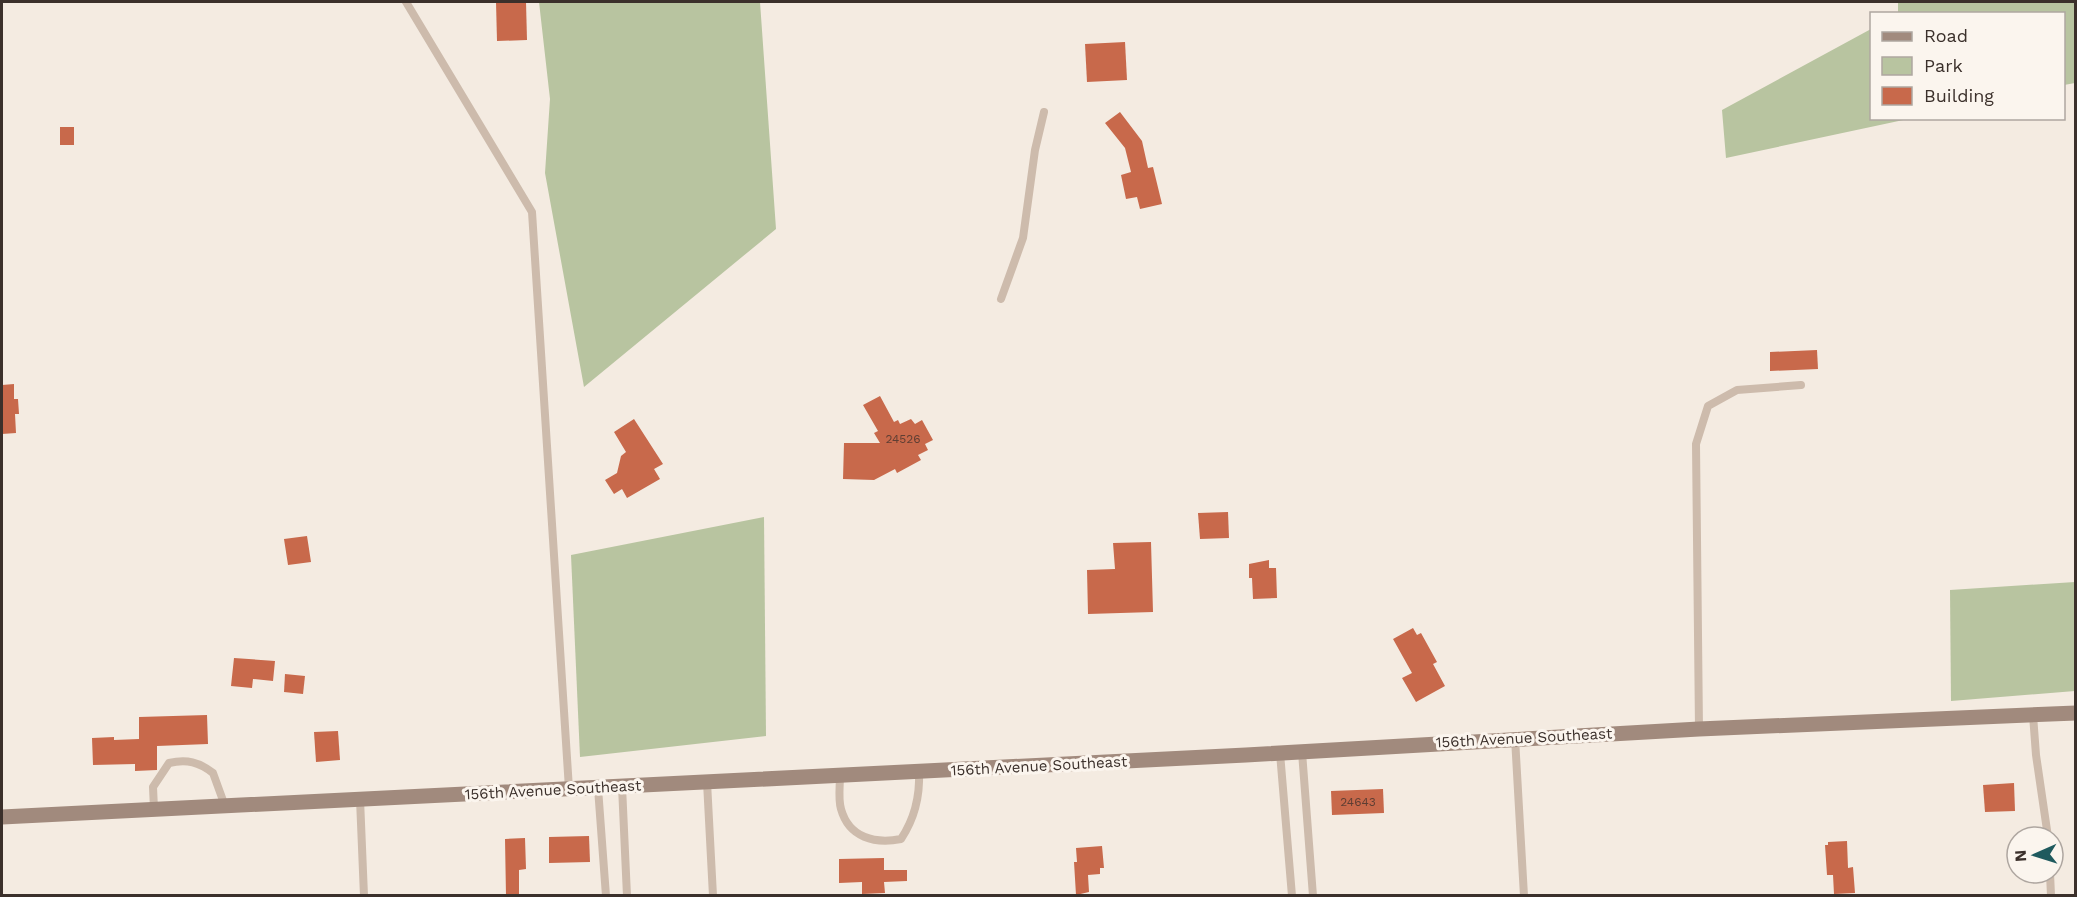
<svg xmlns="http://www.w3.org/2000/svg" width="2077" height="897" viewBox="0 0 2077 897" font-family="'Work Sans',sans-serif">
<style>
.green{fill:#b8c4a0}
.building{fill:#c8694b}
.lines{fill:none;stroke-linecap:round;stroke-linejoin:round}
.lane{stroke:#cdbbac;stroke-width:8}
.secondary{stroke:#a18a7d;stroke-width:15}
.labels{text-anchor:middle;stroke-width:6;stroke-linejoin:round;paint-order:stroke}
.number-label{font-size:12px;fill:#5e3e33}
.street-label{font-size:15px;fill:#3b302b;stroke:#fbf5ee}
</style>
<rect width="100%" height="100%" fill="#f4ebe1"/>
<g class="green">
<polygon points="539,2 760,2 776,229 584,387 545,173 550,99"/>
<polygon points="1898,2 2075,2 2075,83 2064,85 2064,14 1898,13"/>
<polygon points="1871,29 1872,118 1908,119 1726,158 1722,110"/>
<polygon points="764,517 766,736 580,757 571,555"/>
<polygon points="2075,582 2075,691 1951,701 1950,590"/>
</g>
<g class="building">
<polygon points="496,2 526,2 527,40 497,41"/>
<polygon points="1125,42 1127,80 1087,82 1085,44"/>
<polygon points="1120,112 1142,141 1148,168 1153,167 1162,204 1140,209 1137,197 1126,199 1121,175 1131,172 1125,148 1105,123"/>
<rect x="60" y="127" width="14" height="18"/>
<polygon points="1817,350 1818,369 1770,371 1770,352"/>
<polygon points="14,384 14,399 18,399 19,414 15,414 16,433 2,434 2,385"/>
<polygon points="880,396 894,422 898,420 900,424 911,419 915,424 922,420 933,440 925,444 928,450 918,455 921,460 897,473 895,469 874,480 843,479 844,443 880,443 874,433 878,431 863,405"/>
<polygon points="634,419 663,464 654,469 660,479 627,498 622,489 614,494 605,480 617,473 621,456 626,452 614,432"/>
<polygon points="1228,512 1229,538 1200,539 1198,513"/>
<polygon points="307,536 311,562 288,565 284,539"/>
<polygon points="1151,542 1153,612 1088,614 1087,570 1115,569 1113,543"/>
<polygon points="1269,560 1269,568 1276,568 1277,598 1253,599 1252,578 1249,578 1249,564"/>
<polygon points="1413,628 1417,635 1421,633 1437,662 1433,664 1445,686 1416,702 1402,678 1412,673 1393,639"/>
<polygon points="234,658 275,661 273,681 253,679 252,688 231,686"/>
<polygon points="285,674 305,676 303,694 284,692"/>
<polygon points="207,715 208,744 157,746 157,770 135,771 135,764 93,765 92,738 114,737 114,740 139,739 139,717"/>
<polygon points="338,731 340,760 316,762 314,732"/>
<polygon points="2014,783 2015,811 1985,812 1983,785"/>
<polygon points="1383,789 1384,813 1332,815 1331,791"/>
<polygon points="589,836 590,862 549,863 549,837"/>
<polygon points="525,838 526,869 519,870 519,896 506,896 505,839"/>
<polygon points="1847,841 1848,868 1853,867 1855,893 1834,894 1833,875 1827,875 1825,845 1828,845 1828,842"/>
<polygon points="1102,846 1104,868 1100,868 1100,874 1088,875 1089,892 1076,895 1074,862 1077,862 1076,848"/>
<polygon points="884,858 884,870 907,870 907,881 884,882 885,893 862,894 862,882 839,883 839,859"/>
</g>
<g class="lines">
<g class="lane">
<polyline points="406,2 532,212 569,789"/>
<polyline points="1001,299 1023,238 1035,150 1044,112"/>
<polyline points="2033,715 2036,755 2048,837"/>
<polyline points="1699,729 1696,444 1708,406 1737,390 1801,385"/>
<polyline points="1515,738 1524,896"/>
<polyline points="1302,752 1313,896"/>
<polyline points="1280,753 1292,896"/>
<path d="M840,775C840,786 838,799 841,809C849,838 875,844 901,839C915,818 920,796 919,772"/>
<polyline points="707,782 713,896"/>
<polyline points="622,786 627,896"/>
<polyline points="598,788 606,896"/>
<polyline points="360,799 364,896"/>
<path d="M154,809L153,787L169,763C187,759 199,762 213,773L225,806"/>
<polyline points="2050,873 2051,896"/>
</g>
<polyline class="secondary" points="2,817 1246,755 1699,729 2076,713"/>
</g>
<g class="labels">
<g class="number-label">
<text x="903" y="443">24526</text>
<text x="1358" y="806">24643</text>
</g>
<g class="street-label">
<text transform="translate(1524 738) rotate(-3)" y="5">156th Avenue Southeast</text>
<text transform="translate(1039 766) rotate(-3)" y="5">156th Avenue Southeast</text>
<text transform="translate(553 790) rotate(-3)" y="5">156th Avenue Southeast</text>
</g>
</g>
<rect width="2077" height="897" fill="none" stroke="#3b302b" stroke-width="6"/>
<rect x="1870" y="12" width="195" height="108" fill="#fbf5ee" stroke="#aea6a0" stroke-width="1.5"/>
<rect x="1882" y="32" width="30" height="9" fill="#a18a7d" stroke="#aea6a0" stroke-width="1.5"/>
<text x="1924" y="42" font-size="18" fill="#3b302b">Road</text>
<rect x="1882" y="57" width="30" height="18" fill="#b8c4a0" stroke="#aea6a0" stroke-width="1.5"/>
<text x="1924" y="72" font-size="18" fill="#3b302b">Park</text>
<rect x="1882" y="87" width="30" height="18" fill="#c8694b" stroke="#aea6a0" stroke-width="1.5"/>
<text x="1924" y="102" font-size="18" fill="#3b302b">Building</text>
<g transform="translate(2035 855) rotate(267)"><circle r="28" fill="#fbf5ee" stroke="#aea6a0" stroke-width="1.5"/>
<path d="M0-4.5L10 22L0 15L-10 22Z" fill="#1f5a5e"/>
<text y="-9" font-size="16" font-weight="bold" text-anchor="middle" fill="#3b302b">N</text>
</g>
</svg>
